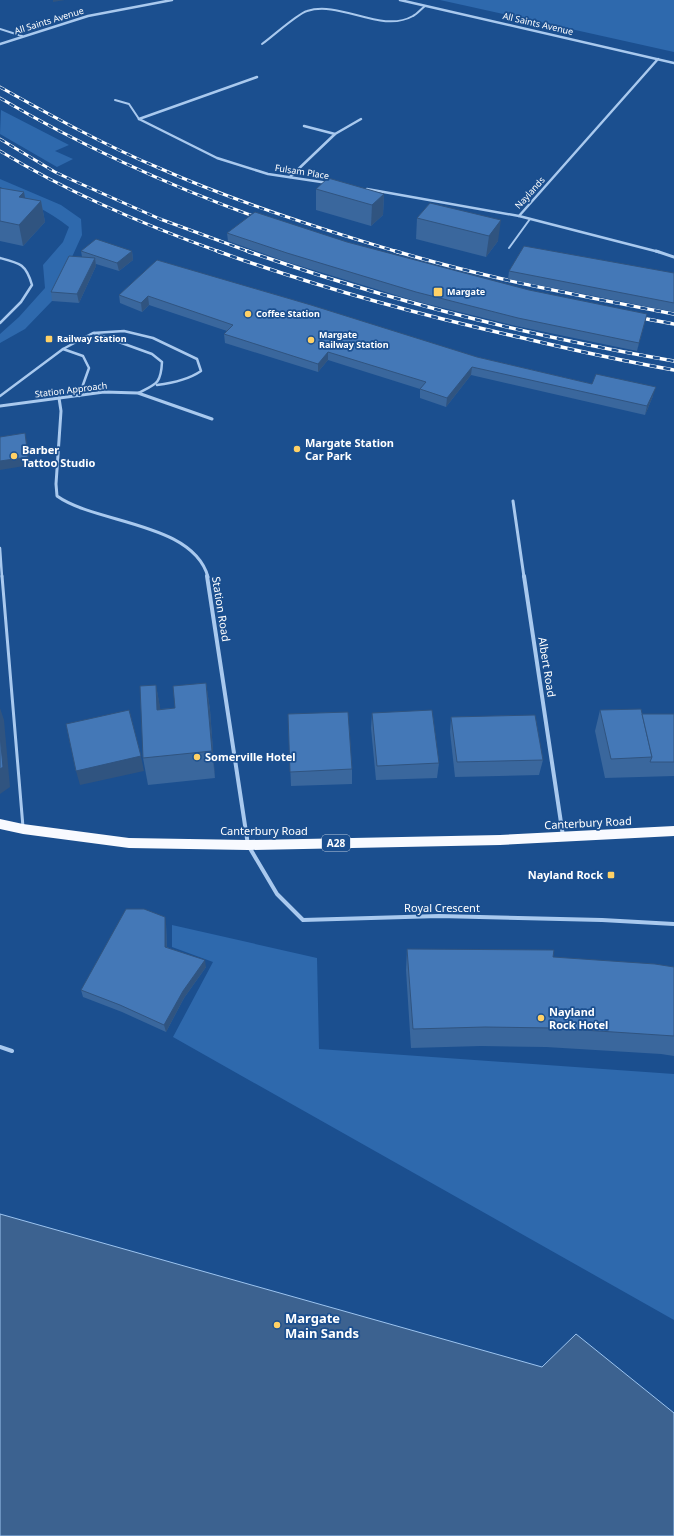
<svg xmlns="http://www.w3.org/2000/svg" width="674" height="1536" viewBox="0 0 674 1536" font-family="'Noto Sans',sans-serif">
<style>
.green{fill:#2e69ad}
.water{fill:#3c6290;stroke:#9cc4f0}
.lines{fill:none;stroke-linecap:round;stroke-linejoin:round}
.service-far3{stroke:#a9c9ee;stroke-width:2}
.service-far2{stroke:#a9c9ee;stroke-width:2.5}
.service-far1{stroke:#a9c9ee;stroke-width:3}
.service{stroke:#a9c9ee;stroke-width:4}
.minor-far2{stroke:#a9c9ee;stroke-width:2.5}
.minor-far1{stroke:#a9c9ee;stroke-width:3}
.minor{stroke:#a9c9ee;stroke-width:4}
.trunk{fill:#f8faff;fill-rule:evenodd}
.rail-far1-casing{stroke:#fff;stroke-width:3}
.rail-casing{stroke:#fff;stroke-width:3.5}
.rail-far1{stroke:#1b4f8f;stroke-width:2;stroke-dasharray:5.5;stroke-linecap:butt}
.rail{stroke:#1b4f8f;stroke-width:2.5;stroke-dasharray:7;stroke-linecap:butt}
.wall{fill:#3a679d}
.shaded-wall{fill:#305480}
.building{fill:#4478b7;stroke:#305480}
.poi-dot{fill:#ffd166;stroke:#1b4f8f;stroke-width:1.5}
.labels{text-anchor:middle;stroke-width:3.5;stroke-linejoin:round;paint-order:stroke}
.far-street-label{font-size:9px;fill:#fff;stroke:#1b4f8f}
.far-poi-label{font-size:9px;font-weight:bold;fill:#fff;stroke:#1b4f8f;text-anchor:start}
.shield{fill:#1b4f8f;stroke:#bbcadd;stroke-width:1}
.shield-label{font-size:10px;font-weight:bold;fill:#fff}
.poi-label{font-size:11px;font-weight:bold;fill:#fff;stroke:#1b4f8f;text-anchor:start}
.street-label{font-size:11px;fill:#fff;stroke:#1b4f8f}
.near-poi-label{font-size:13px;font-weight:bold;fill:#fff;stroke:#1b4f8f;text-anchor:start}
</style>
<rect width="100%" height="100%" fill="#1b4f8f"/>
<g class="green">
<polygon points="440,0 674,0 674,52"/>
<polygon points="1,110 69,145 55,151 73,159 57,167 0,134"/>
<path d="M0,179L61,205L81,219L82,235L52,301L25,329L0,343V334L19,317L45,288L43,265L63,242L69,227C48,210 24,200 0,189L2,188L0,187Z"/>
<polygon points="172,925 317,958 319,1049 674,1074 674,1320 173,1037 213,962 172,947"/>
</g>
<polygon class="water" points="0,1214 542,1367 576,1334 674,1413 674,1536 0,1536"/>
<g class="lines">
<g class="service-far3">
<polyline points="0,29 22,36"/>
<path d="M262,44C272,37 297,14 307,11C340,0 381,34 413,16C417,14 421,9 425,6"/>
<polyline points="115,100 129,104 139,119"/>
<polyline points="509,248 530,219"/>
</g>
<g class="service-far2">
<path d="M0,258C20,263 26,264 32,285L21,302L0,323"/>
<path d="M94,333L152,354L162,362C161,384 156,384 138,393"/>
<polyline points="63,349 83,356 89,368 79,396"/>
<path d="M0,396L63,349L93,333L124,331L153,338L197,359L201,371C188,380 173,383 157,385"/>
<polyline points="0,548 2,577"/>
</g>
<polyline class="service-far1" points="2,576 23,827"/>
<polyline class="service" points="0,1047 12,1051"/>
<g class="minor-far2">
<polyline points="400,0 674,63"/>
<polyline points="0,44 88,16 172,0"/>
<polyline points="139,119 217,158 268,174 328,183"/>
<polyline points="139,119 257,77"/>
<polyline points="304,126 335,134"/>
<polyline points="290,177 335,134 361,119"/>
<polyline points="367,189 519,216 659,252"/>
<polyline points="519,216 658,59"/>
</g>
<g class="minor-far1">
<polyline points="656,251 674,257"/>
<path d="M59,398L61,411L56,484L57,496C96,524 193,522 208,577"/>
<polyline points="0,406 104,392 138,393 212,419"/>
<polyline points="513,501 524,577"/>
</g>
<g class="minor">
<polyline points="207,576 248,845 277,894 303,920 439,916 602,920 674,924"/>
<polyline points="524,576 563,836"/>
</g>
<polygon class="trunk" points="0,819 23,824 129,838 248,840 500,835 674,826 674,836 500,845 248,850 129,848 23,834 0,829"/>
<g class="rail-far1-casing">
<g id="rail-far1">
<path d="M0,87C52,116 104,145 159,168C236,202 317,228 398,252"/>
<path d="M0,98C83,147 170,186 261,219"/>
<polyline points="0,139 55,172 72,180 160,219 250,252"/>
<path d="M0,151C69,193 144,225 220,252"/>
</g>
</g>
<g class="rail-casing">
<g id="rail">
<path d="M217,251C317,287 419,315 523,338C573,350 623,361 674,370"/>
<path d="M247,251C386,300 529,336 674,361"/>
<path d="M395,251C486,278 580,296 674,314"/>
<polyline points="636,317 674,324"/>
</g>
</g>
<use href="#rail-far1" class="rail-far1"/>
<use href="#rail" class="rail"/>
</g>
<g class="wall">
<polygon points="0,188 25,198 41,201 45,222 23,246 0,241"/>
<polygon points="316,189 384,194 383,215 371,226 316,210"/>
<polygon points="430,203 498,241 486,257 416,239 417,218"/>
<polygon points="227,233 347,242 529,290 647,314 637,351 516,326 415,301 287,262 228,241"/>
<polygon points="81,251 132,251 133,260 119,271 96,264 96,266 79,303 52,301 51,292 82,257"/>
<polygon points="157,260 477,357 592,384 653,396 645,415 471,375 446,407 420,398 420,389 328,360 318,372 225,343 224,334 227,331 149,305 142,312 120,303 119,295"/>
<polygon points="509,271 674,273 674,312 508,279"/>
<polygon points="206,683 210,710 215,778 148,785 143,758 156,685 160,709 175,708"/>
<polygon points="600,710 642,714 674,714 674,776 605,778 595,731"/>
<polygon points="372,713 439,763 437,778 376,780 371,728"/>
<polygon points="288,714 352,769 352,784 291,786"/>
<polygon points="451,717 543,760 539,775 455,777 450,732"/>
<polygon points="166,924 167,947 206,967 184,998 166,1032 122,1012 83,997 81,990"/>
<polygon points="407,949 553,957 674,967 674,1056 661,1054 546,1047 481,1046 411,1048 406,970"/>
</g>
<g class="shaded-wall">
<polygon points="53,0 65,0 53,2"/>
<polygon points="24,192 28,213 19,197"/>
<polygon points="384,194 383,215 371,226 372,205"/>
<polygon points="41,201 45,222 23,246 19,225"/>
<polygon points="501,220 498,241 486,257 489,236"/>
<polygon points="132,251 133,260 119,271 117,263"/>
<polygon points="95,258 96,266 79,303 77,294"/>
<polygon points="148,296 149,305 142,312 141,303"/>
<polygon points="647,314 645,323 637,351 639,343"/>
<polygon points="328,352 328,360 318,372 318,364"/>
<polygon points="472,367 471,375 446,407 447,398"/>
<polygon points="656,387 653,396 645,415 647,406"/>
<polygon points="25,433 27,442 30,465 0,470 0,461"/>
<polygon points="206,683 210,710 215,778 212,751"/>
<polygon points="156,685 161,712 157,710"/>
<polygon points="0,708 4,720 10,787 0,794"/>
<polygon points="141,756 144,771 80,785 76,771"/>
<polygon points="165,917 166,924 167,954 165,947"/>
<polygon points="205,960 206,967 184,998 166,1032 164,1025 183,991"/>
</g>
<g class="building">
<polygon points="328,178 384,194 372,205 316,189"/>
<polygon points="0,188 24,192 19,197 41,201 19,225 0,221"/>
<polygon points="430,203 501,220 489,236 417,218"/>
<polygon points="255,212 347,242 529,290 647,314 639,343 518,318 416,292 287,253 227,233"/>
<polygon points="96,239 132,251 117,263 81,251"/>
<polygon points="524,246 674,273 674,303 509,271"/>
<polygon points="69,256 95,258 77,294 51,292"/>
<polygon points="157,260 311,305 477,357 592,384 596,374 656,387 647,406 472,367 447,398 420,389 426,382 328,352 318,364 224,334 233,325 148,296 141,303 119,295"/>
<polygon points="25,433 28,457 0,461 0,437"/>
<polygon points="206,683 212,751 143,758 140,686 156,685 157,710 175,708 173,686"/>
<polygon points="641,709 652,757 611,759 600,710"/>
<polygon points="129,710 141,756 76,771 66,724"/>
<polygon points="432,710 439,763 377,766 372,713"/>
<polygon points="348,712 352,769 290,772 288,714"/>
<polygon points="642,714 674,714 674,762 650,762 652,757"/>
<polygon points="535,715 543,760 457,762 451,717"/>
<polygon points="0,735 3,767 0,769"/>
<polygon points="126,909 144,909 165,917 165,947 205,960 183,991 164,1025 120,1005 81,990"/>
<polygon points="407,949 554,950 553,957 655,964 674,967 674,1036 553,1028 485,1027 413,1029"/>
</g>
<g class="poi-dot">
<rect x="433" y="287" width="10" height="10" rx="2"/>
<circle cx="248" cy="314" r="4"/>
<rect x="45" y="335" width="8" height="8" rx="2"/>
<circle cx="311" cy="340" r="4"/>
<circle cx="297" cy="449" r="4"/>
<circle cx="14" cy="456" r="4"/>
<circle cx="197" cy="757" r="4"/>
<rect x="607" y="871" width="8" height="8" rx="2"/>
<circle cx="541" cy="1018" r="4"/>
<circle cx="277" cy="1325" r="4"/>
</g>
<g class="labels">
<g class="far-street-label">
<text transform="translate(49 21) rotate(-17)" y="3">All Saints Avenue</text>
<text transform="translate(538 24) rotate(13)" y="3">All Saints Avenue</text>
<text transform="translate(302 172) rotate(9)" y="3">Fulsam Place</text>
<text transform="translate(530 193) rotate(-48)" y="3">Naylands</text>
<text transform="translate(71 390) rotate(-7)" y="3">Station Approach</text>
</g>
<g class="far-poi-label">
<text x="447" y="295">Margate</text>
<text x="256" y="317">Coffee Station</text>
<text x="319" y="338">Margate<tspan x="319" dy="10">Railway Station</tspan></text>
<text x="57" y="342">Railway Station</text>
</g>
<rect class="shield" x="322" y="835" width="28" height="16" rx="3"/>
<g class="shield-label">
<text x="336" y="847">A28</text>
</g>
<g class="poi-label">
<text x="305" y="447">Margate Station<tspan x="305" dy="13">Car Park</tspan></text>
<text x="22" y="454">Barber<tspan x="22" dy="13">Tattoo Studio</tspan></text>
<text x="205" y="761">Somerville Hotel</text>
<text x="603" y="879" text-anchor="end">Nayland Rock</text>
<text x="549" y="1016">Nayland<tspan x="549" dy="13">Rock Hotel</tspan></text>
</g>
<g class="street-label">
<text transform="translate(221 609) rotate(81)" y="4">Station Road</text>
<text transform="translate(547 667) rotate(81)" y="4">Albert Road</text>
<text transform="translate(588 823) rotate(-3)" y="4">Canterbury Road</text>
<text x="264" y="835">Canterbury Road</text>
<text x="442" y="912">Royal Crescent</text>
</g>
<g class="near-poi-label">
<text x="285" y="1323">Margate<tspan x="285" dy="15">Main Sands</tspan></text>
</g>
</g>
</svg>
